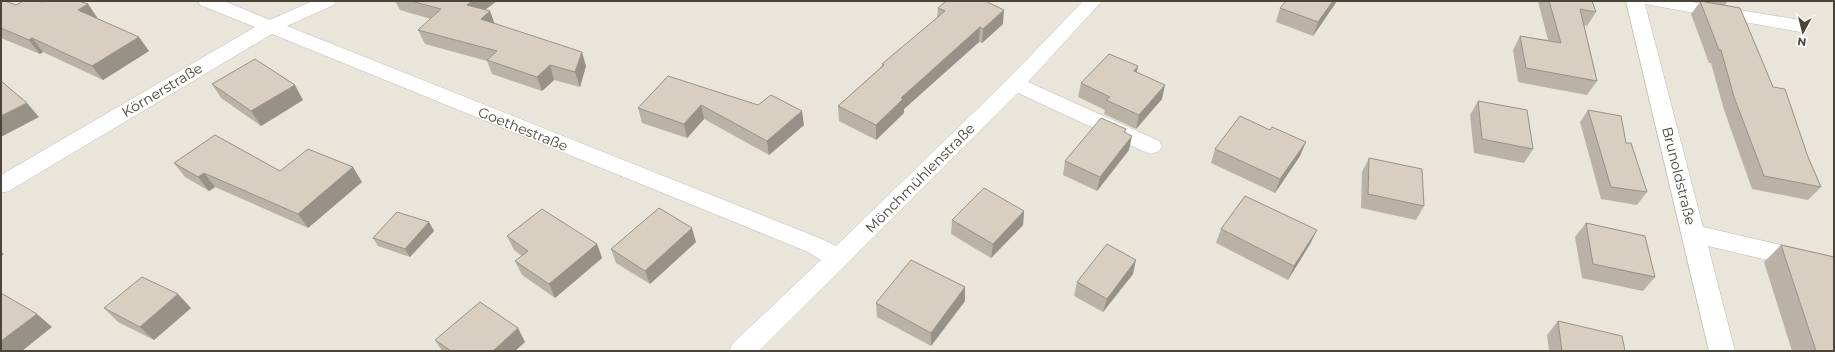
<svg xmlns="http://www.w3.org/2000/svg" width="1835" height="352" viewBox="0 0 1835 352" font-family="Montserrat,sans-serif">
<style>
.residential{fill:#eae5da}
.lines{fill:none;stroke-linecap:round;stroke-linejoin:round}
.minor-casing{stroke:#c2bbae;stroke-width:1}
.minor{fill:#fff;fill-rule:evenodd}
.wall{fill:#bab2a6}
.shaded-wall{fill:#979187}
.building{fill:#d8cfc1;stroke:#979187}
.labels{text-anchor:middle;stroke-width:3;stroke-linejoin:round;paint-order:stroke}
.street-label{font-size:14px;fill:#4b4439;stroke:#fff}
</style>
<rect width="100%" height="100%" fill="#f6f3ec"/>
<rect class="residential" x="1" y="1" width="1833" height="350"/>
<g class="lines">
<g class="minor-casing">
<g id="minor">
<polygon points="198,1 224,1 270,20 312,1 336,1 334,5 287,26 824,240 836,246 1008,79 1083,1 1102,1 1028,82 1159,141 1162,146 1159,151 1151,154 1143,151 1018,93 759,351 729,351 733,343 821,260 808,252 272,34 9,191 1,193 1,175 255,27 200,5"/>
<polygon points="1626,1 1686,1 1800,20 1807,22 1809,26 1807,30 1800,32 1645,4 1703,227 1834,257 1834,278 1822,273 1708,246 1735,351 1709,351"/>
</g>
</g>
<use href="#minor" class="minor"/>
</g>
<g class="wall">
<polygon points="1,1 16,5 42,2 88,4 98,19 149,51 103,80 43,52 40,54 1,38"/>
<polygon points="395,1 497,1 485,10 490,11 494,23 586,66 580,87 554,80 542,91 492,74 487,61 425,44 418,30 431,19 400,10"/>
<polygon points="1337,1 1313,36 1276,22 1280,8"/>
<polygon points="1538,1 1592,1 1596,12 1587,26 1584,25 1597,81 1587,95 1518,82 1513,50 1520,36 1548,40"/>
<polygon points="1695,1 1728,1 1725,5 1773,87 1808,157 1821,187 1808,200 1752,189 1724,110 1711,63 1709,63 1691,14 1700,2"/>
<polygon points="938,8 1003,24 982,43 979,42 904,109 904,113 876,140 839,121 838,106 882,66 882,64 937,18"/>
<polygon points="1138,66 1136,72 1162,99 1136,129 1104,114 1105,110 1078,97 1081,83"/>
<polygon points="668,76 804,125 769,155 704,119 687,138 642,123 638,108"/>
<polygon points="212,84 303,100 261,126 221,98"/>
<polygon points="1478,101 1533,149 1524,163 1474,153 1470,115"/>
<polygon points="1588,110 1626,143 1647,192 1637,205 1601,199 1580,122"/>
<polygon points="1126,129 1125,132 1129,150 1097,191 1063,175 1065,161"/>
<polygon points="1215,149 1300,156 1275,193 1211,163"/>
<polygon points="1369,158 1424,206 1416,220 1361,208 1362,172"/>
<polygon points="174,163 280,171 362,182 308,228 215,187 209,191 185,177"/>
<polygon points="1024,211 1023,225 991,258 951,234 952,220"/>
<polygon points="429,222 434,231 410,257 378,246 373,238"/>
<polygon points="1586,223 1655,277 1643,291 1582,278 1575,237"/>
<polygon points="1221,229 1317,230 1310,244 1288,280 1216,243"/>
<polygon points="507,236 597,244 602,258 555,298 522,275 515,261 522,256 514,250"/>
<polygon points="696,242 650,284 616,263 611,249"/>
<polygon points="1781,245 1834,351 1792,351 1764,262"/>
<polygon points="1133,274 1103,312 1074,296 1077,282"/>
<polygon points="965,301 931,346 877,317 876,303"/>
<polygon points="104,308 191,308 154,340 118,322"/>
<polygon points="1558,321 1625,351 1549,351 1547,335"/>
<polygon points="435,340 525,342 515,351 442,351"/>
</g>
<g class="shaded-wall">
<polygon points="472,1 497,1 472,19 467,5"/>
<polygon points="1333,1 1337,1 1313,36 1318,22"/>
<polygon points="88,4 98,19 89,24 78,10"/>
<polygon points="1004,10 1003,24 982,43 983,29"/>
<polygon points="490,11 495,25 481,19"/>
<polygon points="980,27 979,42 904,109 904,113 876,140 876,125 901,98"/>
<polygon points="139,37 149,51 103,80 92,66"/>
<polygon points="32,38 43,52 40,54 29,40"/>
<polygon points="582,52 586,66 580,87 575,72"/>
<polygon points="550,65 554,80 542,91 537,77"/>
<polygon points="1138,66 1135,81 1134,71"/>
<polygon points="295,85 303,100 261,126 251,111"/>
<polygon points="1165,85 1162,99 1136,129 1139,115"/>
<polygon points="27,103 39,117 1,137 1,116"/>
<polygon points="701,105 704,119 687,138 684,124"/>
<polygon points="802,111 804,125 769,155 767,141"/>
<polygon points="1132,136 1129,150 1097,191 1100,177"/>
<polygon points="1306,142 1300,156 1275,193 1280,179"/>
<polygon points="353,167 362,182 308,228 298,214"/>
<polygon points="204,173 215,187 209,191 198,177"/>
<polygon points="1024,211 1023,225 991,258 993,244"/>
<polygon points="429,222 434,231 410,257 405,249"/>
<polygon points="692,228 696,242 650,284 645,271"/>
<polygon points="1317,230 1310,244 1288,280 1294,266"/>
<polygon points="597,244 602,258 555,298 549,284"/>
<polygon points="1,252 4,254 1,256"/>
<polygon points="1136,260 1133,274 1103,312 1107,299"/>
<polygon points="965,287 965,301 931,346 931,333"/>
<polygon points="178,294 191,308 154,340 140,327"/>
<polygon points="37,314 52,327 22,351 1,351 1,341"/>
<polygon points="518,328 525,342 515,351 493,351"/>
</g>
<g class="building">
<polygon points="1,1 5,1 16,5 23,1 40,1 42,2 44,1 79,1 88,4 78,10 139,37 92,66 32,38 29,40 1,28"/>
<polygon points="411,1 472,1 467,5 490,11 481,19 582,52 575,72 550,65 537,77 487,60 497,51 418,30 441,9"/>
<polygon points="946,1 985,1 1004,10 983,29 980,27 901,98 903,99 876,125 838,106 884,65 882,64 945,11 938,8"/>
<polygon points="1286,1 1333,1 1318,22 1280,8"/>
<polygon points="1549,1 1592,1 1596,12 1580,9 1597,81 1526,68 1520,36 1561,43"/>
<polygon points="1700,1 1740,8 1773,87 1785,89 1808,157 1821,187 1764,176 1734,97 1721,50 1719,50"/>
<polygon points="1109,54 1138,66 1134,71 1165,85 1139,115 1106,100 1110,97 1081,83"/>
<polygon points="255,59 295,85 251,111 212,84"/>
<polygon points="668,76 758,105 771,95 802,111 767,141 701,105 684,124 638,108"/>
<polygon points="1,81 27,103 1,116"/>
<polygon points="1478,101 1527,110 1533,149 1482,139"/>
<polygon points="1588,110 1621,116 1626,143 1631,143 1647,192 1611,187"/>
<polygon points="1240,116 1270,130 1272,127 1306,142 1280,179 1215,149"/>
<polygon points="1101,118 1126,129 1124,132 1132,136 1100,177 1065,161"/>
<polygon points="215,135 280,171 308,149 353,167 298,214 204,173 198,177 174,163"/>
<polygon points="1369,158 1422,169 1424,206 1368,194"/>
<polygon points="984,188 1024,211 993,244 952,220"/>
<polygon points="1245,196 1317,230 1294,266 1221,229"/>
<polygon points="659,208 692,228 645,271 611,249"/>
<polygon points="542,209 597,244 549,284 515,261 528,251 507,236"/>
<polygon points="397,212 429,222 405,249 373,238"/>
<polygon points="1586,223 1645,236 1655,277 1593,264"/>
<polygon points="1107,244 1136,260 1107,299 1077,282"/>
<polygon points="1781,245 1834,257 1834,351 1816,351"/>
<polygon points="911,260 965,287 931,333 876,303"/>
<polygon points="142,277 178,294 140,327 104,308"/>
<polygon points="1,293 37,314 1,341"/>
<polygon points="480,302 518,328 493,351 451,351 435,340"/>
<polygon points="1558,321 1622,336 1625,351 1562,351"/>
</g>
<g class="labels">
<g class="street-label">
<text transform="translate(162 90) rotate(-31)" y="5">Körnerstraße</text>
<text transform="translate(523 129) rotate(22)" y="5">Goethestraße</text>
<text transform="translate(1679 176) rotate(76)" y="5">Brunoldstraße</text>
<text transform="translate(920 178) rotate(-45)" y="5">Mönchmühlenstraße</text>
</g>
</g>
<rect width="1835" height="352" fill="none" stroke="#4b4439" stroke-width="4"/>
<g transform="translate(1803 32) rotate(187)" stroke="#ffffff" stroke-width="3" paint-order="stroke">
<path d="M0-3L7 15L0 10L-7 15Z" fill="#4b4439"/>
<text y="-6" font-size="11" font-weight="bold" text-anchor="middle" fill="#4b4439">N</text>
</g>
</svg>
